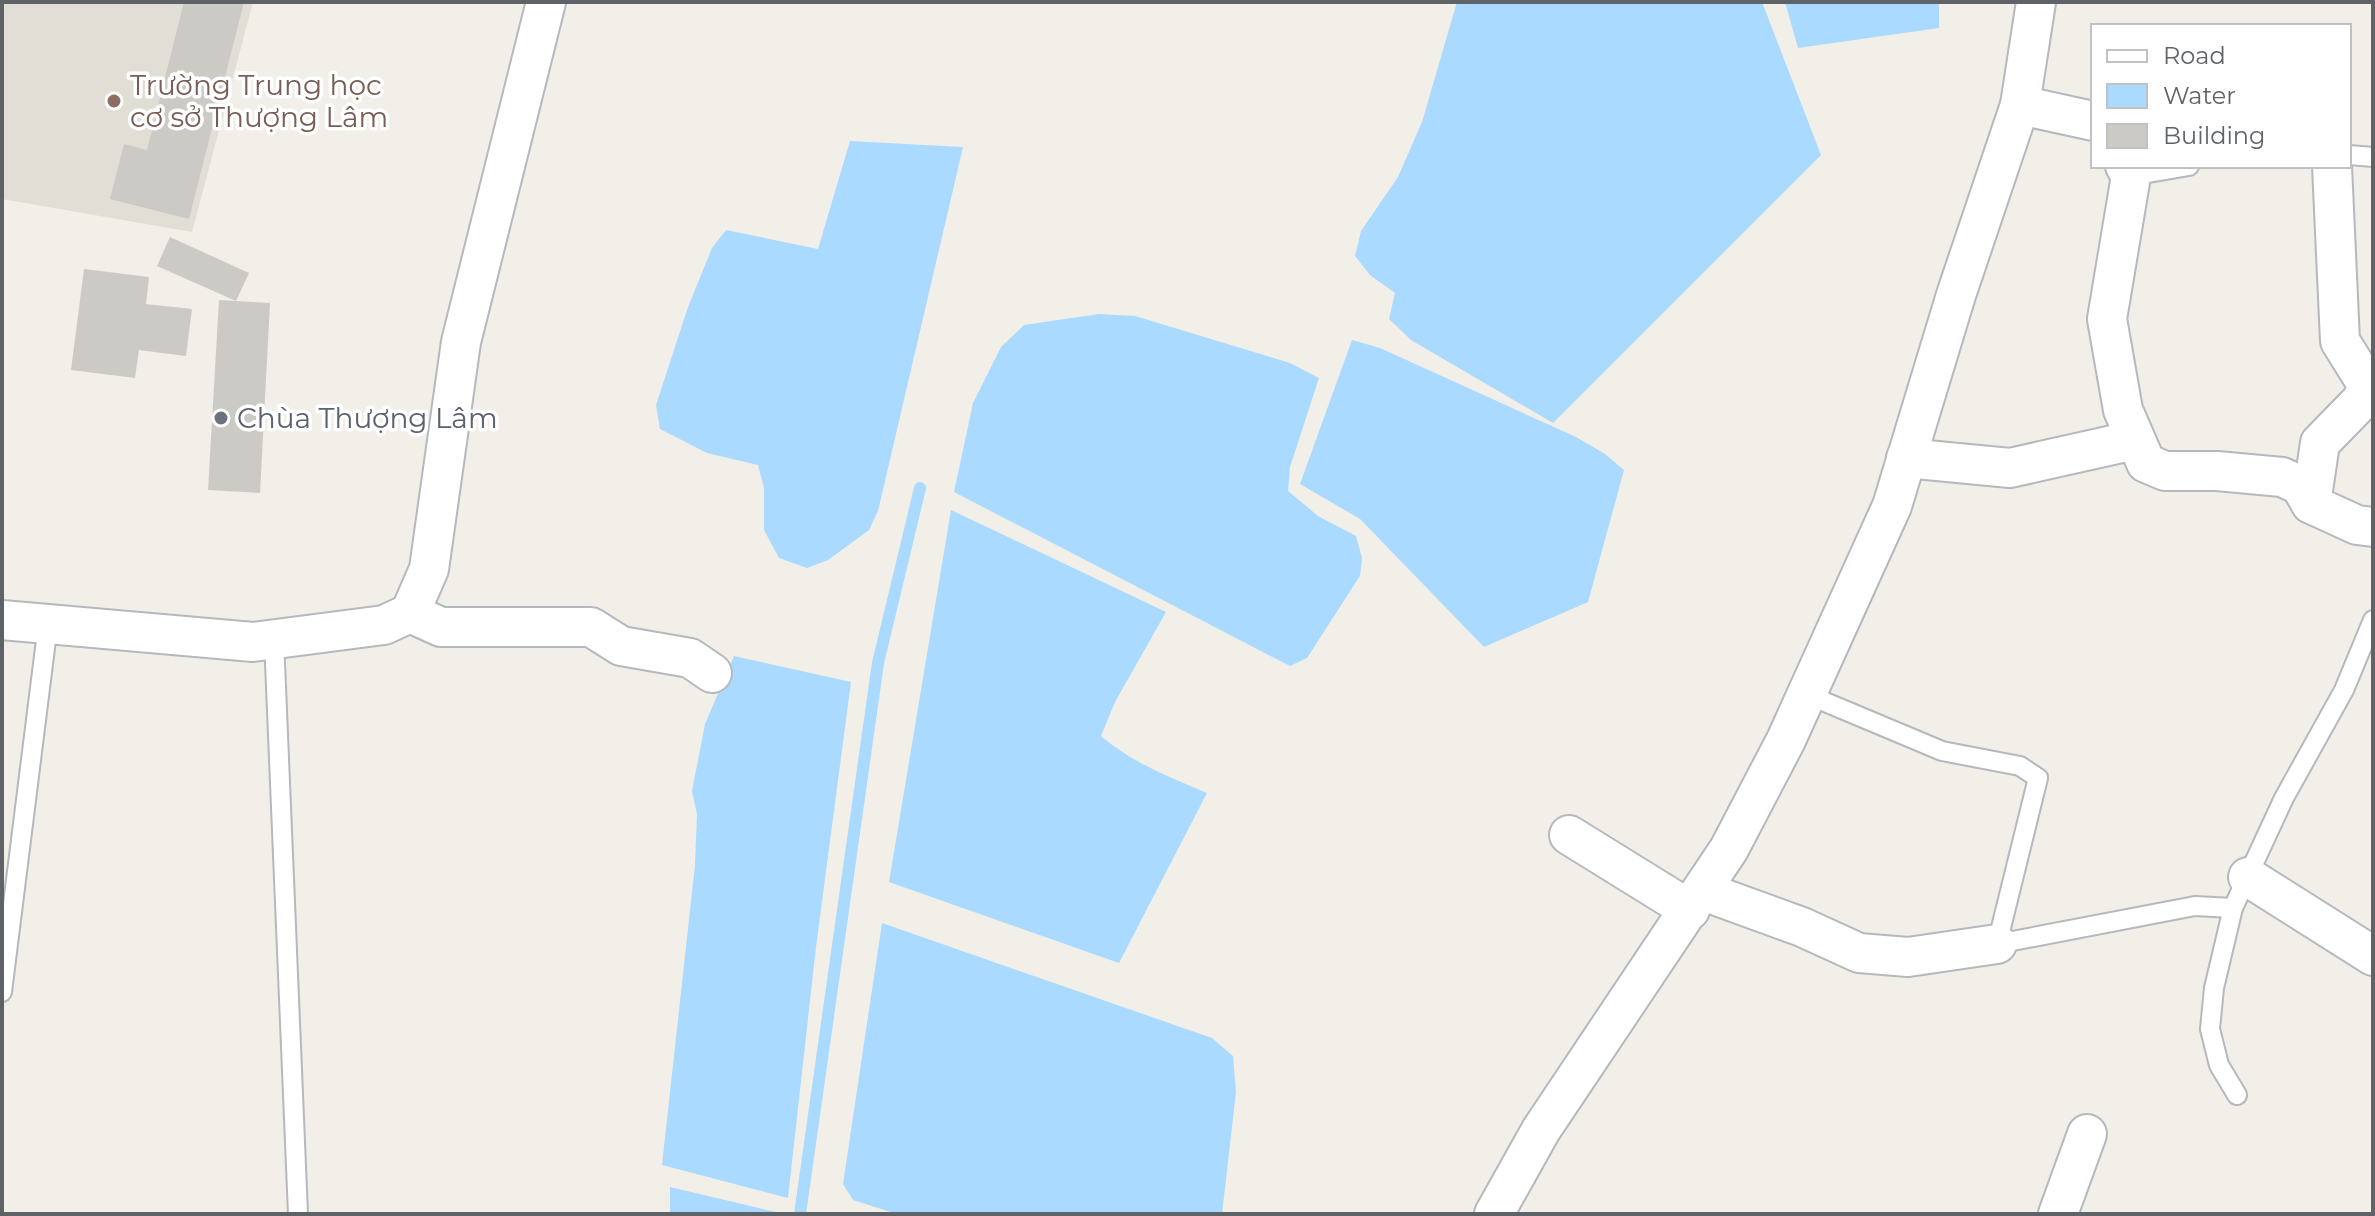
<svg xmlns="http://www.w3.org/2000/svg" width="2375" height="1216" viewBox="0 0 2375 1216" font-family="Montserrat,sans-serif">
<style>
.education{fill:#e1ded6}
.water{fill:#aadaff}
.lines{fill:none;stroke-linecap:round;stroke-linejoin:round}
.stream{stroke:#aadaff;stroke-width:12}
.building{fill:#cccac5}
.lane-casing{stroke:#b5b8bc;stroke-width:22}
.street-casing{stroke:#b5b8bc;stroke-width:42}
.lane{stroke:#fff;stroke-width:18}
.street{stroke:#fff;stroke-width:38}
.education-dot{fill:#8d6e63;stroke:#fff;stroke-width:3}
.worship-dot{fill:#6b7280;stroke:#fff;stroke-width:3}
.labels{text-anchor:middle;stroke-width:7;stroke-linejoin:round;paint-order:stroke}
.education-label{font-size:28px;fill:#785e54;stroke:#fff;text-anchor:start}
.worship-label{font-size:28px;fill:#5b616d;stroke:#fff;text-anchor:start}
</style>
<rect width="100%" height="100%" fill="#f1efe8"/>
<polygon class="education" points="2,2 253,2 192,232 2,199"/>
<g class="water">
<polygon points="1457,2 1762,2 1821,155 1553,423 1411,340 1389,319 1395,293 1370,275 1355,256 1361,231 1398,177 1422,122"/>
<polygon points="1785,2 1939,2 1939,28 1798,48"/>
<polygon points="850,141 963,147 878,511 869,530 828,560 807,568 779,558 764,530 764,488 758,465 707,453 660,429 656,405 688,307 712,248 726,230 818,249"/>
<polygon points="1099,314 1135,316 1290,363 1319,378 1290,467 1288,491 1318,516 1356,536 1362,558 1360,576 1307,658 1290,666 954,492 973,403 1001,347 1024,325"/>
<polygon points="1352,340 1380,348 1576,437 1605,454 1624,470 1588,602 1484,647 1360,519 1300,484"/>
<path d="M951,510L1166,612L1115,702L1101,736C1132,763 1170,777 1207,793L1119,963L889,882Z"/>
<polygon points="734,656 851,682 816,947 788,1198 662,1165 695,865 697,814 692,791 705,724"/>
<polygon points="882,923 1212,1038 1233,1056 1236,1092 1222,1214 897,1214 853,1200 843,1184"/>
<polygon points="670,1187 784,1214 670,1214"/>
</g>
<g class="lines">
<polyline class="stream" points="800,1214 878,663 920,488"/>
</g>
<g class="building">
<polygon points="184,2 244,2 189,219 110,199 124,144 147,150"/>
<polygon points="170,237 249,273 236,301 157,266"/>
<polygon points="84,269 149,277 146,304 192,309 186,356 139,350 135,378 71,370"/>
<polygon points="219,300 270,303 260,493 208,490"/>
</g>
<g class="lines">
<g class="lane-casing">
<g id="lane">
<polyline points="2349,155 2373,157"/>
<polyline points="2131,176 2189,166"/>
<polyline points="274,639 298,1214"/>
<polyline points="1806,694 1942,751 2020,766 2038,778 1997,944 2195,906 2233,908"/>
<polyline points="2,992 48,624"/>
<polyline points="2237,1095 2219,1065 2210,1029 2214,988 2233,908 2284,798 2344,690 2373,620"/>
</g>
</g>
<g class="street-casing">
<g id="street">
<polyline points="2020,105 2093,121"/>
<polyline points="2125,166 2131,176 2107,319 2123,410 2146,463 2165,471 2217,471 2282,477 2300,485 2311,504 2357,525 2373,527"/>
<polyline points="1906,458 2010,468 2135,440"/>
<polyline points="2311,504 2320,443 2361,401 2368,386 2340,341 2332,166"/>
<polyline points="410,613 441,627 591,627 621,646 690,658 712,673"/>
<polyline points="2,620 253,642 384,625 410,613 429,569 461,342 546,2"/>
<polyline points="1569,835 1690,910"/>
<polyline points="2248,877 2373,956"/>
<polyline points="1703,891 1802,927 1859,953 1908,957 1997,944"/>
<polyline points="1494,1214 1541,1130 1729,849 1786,740 1892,506 1956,295 2020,105 2036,2"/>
<polyline points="2058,1214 2087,1134"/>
</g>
</g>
<use href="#lane" class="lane"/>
<use href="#street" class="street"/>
</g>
<circle class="education-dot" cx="114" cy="101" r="8"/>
<circle class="worship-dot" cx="221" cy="418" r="8"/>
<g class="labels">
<g class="education-label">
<text x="130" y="95">Trường Trung học<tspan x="130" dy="32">cơ sở Thượng Lâm</tspan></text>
</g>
<g class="worship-label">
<text x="237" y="428">Chùa Thượng Lâm</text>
</g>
</g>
<rect width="2375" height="1216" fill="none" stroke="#5f6368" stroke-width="8"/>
<rect x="2091" y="24" width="260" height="144" fill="#ffffff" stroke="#bfc1c3" stroke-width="2"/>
<rect x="2107" y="50" width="40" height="12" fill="#ffffff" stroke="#bfc1c3" stroke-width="2"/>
<text x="2163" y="64" font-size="24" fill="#5f6368">Road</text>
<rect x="2107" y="84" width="40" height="24" fill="#aadaff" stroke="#bfc1c3" stroke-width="2"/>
<text x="2163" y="104" font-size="24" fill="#5f6368">Water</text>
<rect x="2107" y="124" width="40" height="24" fill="#cccac5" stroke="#bfc1c3" stroke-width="2"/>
<text x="2163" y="144" font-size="24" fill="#5f6368">Building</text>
</svg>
